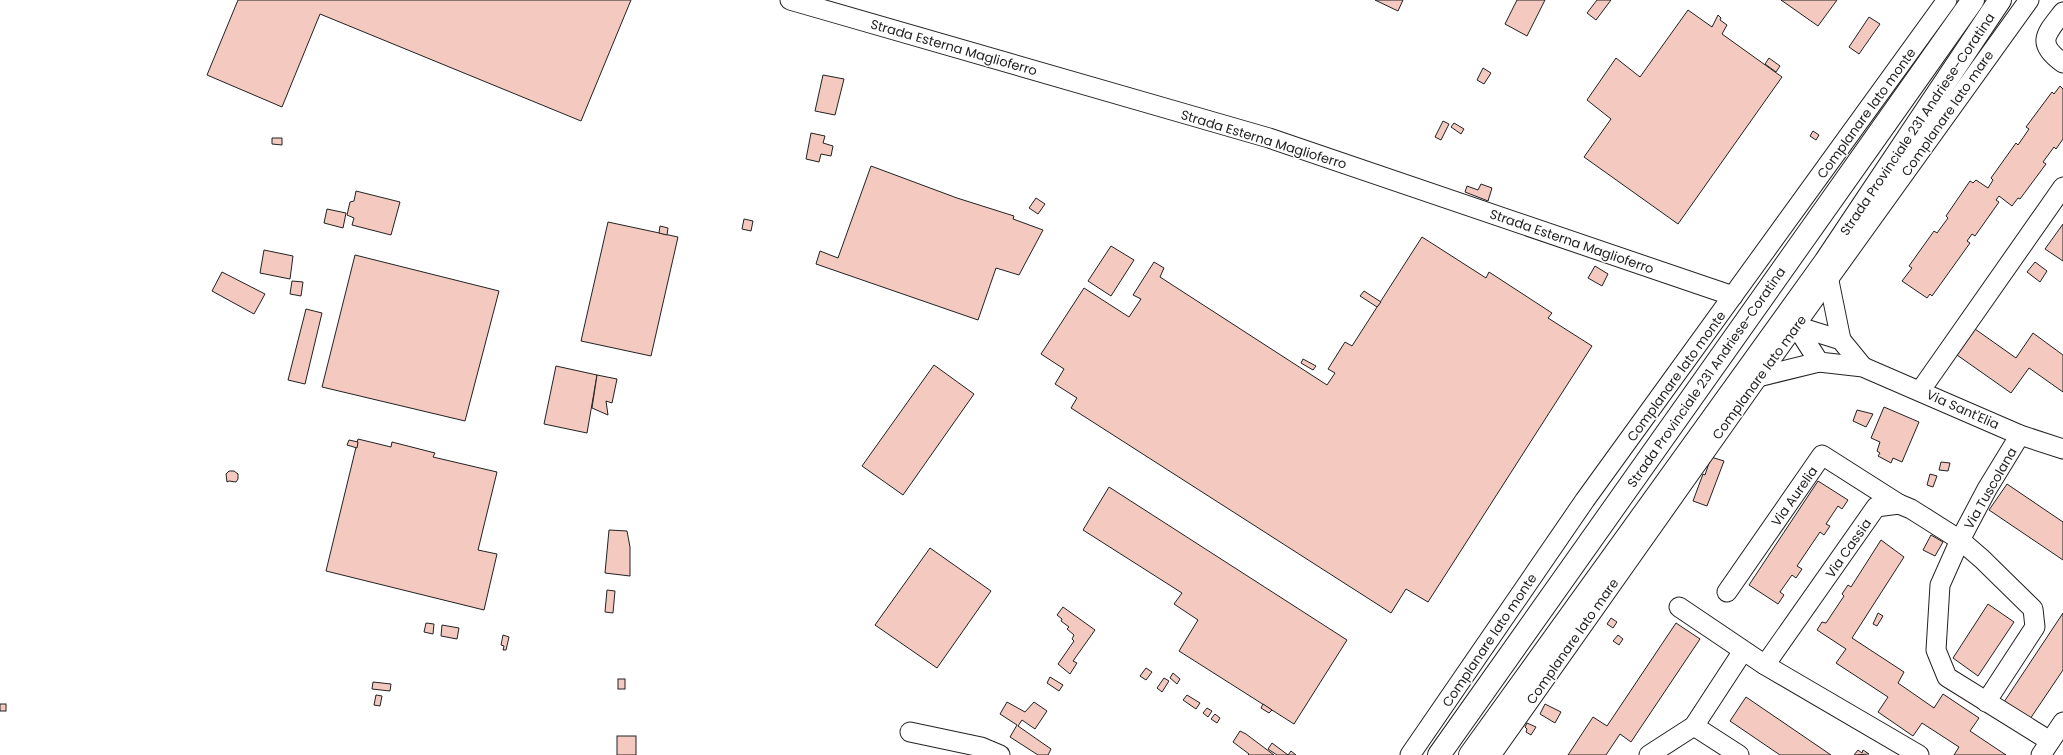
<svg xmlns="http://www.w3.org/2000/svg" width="2063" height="755" viewBox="0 0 2063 755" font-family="Poppins,sans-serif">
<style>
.building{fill:#f3c9c0;stroke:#222}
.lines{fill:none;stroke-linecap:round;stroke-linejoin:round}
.minor-casing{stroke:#222;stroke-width:21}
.highway-casing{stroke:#222;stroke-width:24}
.minor{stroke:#fff;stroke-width:19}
.highway{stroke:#fff;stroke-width:22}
.labels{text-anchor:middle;stroke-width:3;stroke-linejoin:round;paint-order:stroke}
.street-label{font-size:13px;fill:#222;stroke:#fff}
</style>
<rect width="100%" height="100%" fill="#fff"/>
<g class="building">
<polygon points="238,0 631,0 581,121 320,14 282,107 207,75"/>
<polygon points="1375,0 1403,0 1398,11"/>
<polygon points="1517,0 1545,0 1527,36 1505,24"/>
<polygon points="1597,0 1611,0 1596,20 1587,13"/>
<polygon points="1781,0 1837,0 1818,26"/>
<polygon points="1688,10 1712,27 1718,15 1721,18 1720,20 1727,25 1722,34 1782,77 1678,224 1584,157 1611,119 1587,100 1616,58 1640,77"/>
<polygon points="1869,17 1880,24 1859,54 1849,47"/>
<polygon points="1769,58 1780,66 1776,72 1765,64"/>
<polygon points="1483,68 1491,73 1484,84 1477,80"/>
<polygon points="823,75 844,79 835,115 815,111"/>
<polygon points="2060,86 2063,89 2063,139 2056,149 2054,147 2043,162 2046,164 2020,199 2018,198 2012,206 1999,196 1996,200 1999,202 1975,236 1972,234 1967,241 1970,243 1932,296 1930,294 1927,298 1902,281 1912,268 1909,266 1934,231 1937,233 1948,218 1946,216 1970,181 1973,183 1976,180 1988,188 1993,180 1991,178 2016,143 2018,145 2029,129 2026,127 2052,92 2054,94"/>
<polygon points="1443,121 1449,124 1441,140 1435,137"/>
<polygon points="1454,123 1464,129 1461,134 1451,127"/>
<polygon points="1813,131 1819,135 1816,140 1810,136"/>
<polygon points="811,133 825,136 823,143 833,146 831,156 821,154 819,162 806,159"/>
<polygon points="272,138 282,138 282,145 272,144"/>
<polygon points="871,166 957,198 1014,216 1013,219 1043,230 1019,275 996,268 978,320 816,264 820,251 838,258"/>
<polygon points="1481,184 1492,188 1488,201 1465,192 1467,186 1478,190"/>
<polygon points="356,191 400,202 391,235 352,225 354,218 347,215 350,202 354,201"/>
<polygon points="1036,198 1045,204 1038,214 1029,208"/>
<polygon points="327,209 346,213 343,228 324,223"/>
<polygon points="744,219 753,221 751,231 742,229"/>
<polygon points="608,222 678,237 651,356 581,341"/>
<polygon points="2063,224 2063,261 2045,249"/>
<polygon points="660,226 668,228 667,235 659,233"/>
<polygon points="1422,237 1486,278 1489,272 1552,313 1548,318 1592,346 1428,602 1406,589 1391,613 1071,408 1077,398 1055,384 1064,369 1041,354 1084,288 1129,317 1141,299 1133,295 1154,262 1164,268 1160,277 1327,385 1335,373 1328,369 1345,342 1352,346"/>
<polygon points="1111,246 1134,260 1111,296 1088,281"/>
<polygon points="264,250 293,256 290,279 260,273"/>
<polygon points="355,255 499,291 465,421 322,387"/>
<polygon points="2035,262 2047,271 2040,282 2027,272"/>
<polygon points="1595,266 1608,274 1602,286 1588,278"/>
<polygon points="222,272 265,294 254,314 212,291"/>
<polygon points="292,281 303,282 301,296 290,294"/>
<polygon points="1364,291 1381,302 1377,307 1360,296"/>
<polygon points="306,309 322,313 305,384 288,380"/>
<polygon points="1975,329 2016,358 2033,333 2063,355 2063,392 2029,368 2011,393 1957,355"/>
<polygon points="1303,359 1316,366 1313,370 1301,363"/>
<polygon points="934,365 974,394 903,495 862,466"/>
<polygon points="556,366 597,375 587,433 544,424"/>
<polygon points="597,375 617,379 612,403 606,401 608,415 592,408"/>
<polygon points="1884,407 1919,422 1902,462 1893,458 1891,463 1878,456 1880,453 1877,451 1880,442 1871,438"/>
<polygon points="1857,410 1873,414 1866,427 1853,421"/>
<polygon points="358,439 391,447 392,442 435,453 433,457 497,472 478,550 497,554 484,610 326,571"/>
<polygon points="349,440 358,442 357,448 347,445"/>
<polygon points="1711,457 1724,461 1707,506 1693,501 1703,474 1705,475"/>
<polygon points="1941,462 1950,463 1948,471 1939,470"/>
<polygon points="229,471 234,471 238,474 238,479 236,482 229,481 227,482 226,474"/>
<polygon points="1930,474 1937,476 1933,487 1927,485"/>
<polygon points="1818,481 1848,500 1842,509 1838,506 1826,524 1830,526 1824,535 1820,532 1797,566 1802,569 1796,578 1792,575 1780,592 1784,595 1778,604 1749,585"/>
<polygon points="2007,484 2063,522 2063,560 1989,510"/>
<polygon points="1109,487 1347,640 1294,724 1179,651 1198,620 1174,604 1182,593 1083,530"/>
<polygon points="609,530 627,531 630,547 630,576 605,573"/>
<polygon points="1931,535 1943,542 1935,556 1923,550"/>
<polygon points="1881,540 1904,557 1852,638 1904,672 1898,683 1934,708 1943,694 1979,718 1970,731 2006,755 1954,755 1959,747 1922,723 1913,736 1878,712 1888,697 1836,663 1846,649 1817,630 1822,622 1826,623 1844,596 1842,594 1848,585 1851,587"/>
<polygon points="930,548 991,591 937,668 875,625"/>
<polygon points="607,590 615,591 613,613 605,612"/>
<polygon points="1988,604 2014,622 1978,676 1953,658"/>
<polygon points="1063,607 1095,630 1073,661 1077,663 1070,674 1058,664 1074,641 1072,639 1074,635 1067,629 1069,627 1061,621 1062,619 1057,615"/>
<polygon points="1878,613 1883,616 1877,626 1873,624"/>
<polygon points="2063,613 2063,670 2030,719 2004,702"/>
<polygon points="1611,618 1617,622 1613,628 1607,624"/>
<polygon points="426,623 434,624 433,634 424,632"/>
<polygon points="1676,623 1700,639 1631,742 1620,734 1606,755 1568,755 1593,717 1607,726"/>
<polygon points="442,625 459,628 457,639 441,636"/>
<polygon points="503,635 509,637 506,650 503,650 504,646 501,645"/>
<polygon points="1618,635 1623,639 1619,645 1613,641"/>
<polygon points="1146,668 1152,672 1146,680 1140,676"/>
<polygon points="1173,673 1180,679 1177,684 1170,678"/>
<polygon points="1050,677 1063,685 1059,691 1047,683"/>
<polygon points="1164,678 1169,681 1162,692 1157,688"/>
<rect x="618" y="679" width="7" height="10"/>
<polygon points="373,682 391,684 390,691 372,689"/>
<polygon points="376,695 382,696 380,706 374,705"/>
<polygon points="1187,695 1200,703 1196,709 1183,700"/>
<polygon points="1746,697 1831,755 1780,755 1730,721"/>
<polygon points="1007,702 1025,712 1034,702 1047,711 1035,729 1022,720 1018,726 1051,749 1048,755 1038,755 1010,737 1017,725 1000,714"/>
<rect x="0" y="704" width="6" height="7"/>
<polygon points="1263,704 1272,710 1269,713 1261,708"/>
<polygon points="1545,704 1561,712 1555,723 1540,714"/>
<polygon points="1207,708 1212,711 1208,717 1203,713"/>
<polygon points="1215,714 1220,718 1217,723 1211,719"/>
<polygon points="1527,723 1536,727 1531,735 1526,732 1527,729 1525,727"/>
<polygon points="1240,731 1246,734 1274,755 1248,755 1249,754 1233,742"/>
<rect x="617" y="736" width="19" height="19"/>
<polygon points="1272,743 1288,755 1291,751 1296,755 1277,755 1268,749"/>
<polygon points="1858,750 1862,753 1863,750 1869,754 1854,755"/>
</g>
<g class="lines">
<g class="minor-casing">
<g id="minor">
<polyline points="790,0 1269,138 1733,296"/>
<path d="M2063,12C2046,34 2035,43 2063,63"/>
<polyline points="1829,281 1841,340"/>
<polyline points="1796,326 1819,362 1863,367 2020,435 2063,449"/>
<polyline points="1796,326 1841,340 1863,367"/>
<polyline points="1758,377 1819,362"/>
<polyline points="1920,391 2063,187"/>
<polyline points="2020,435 1987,489 1960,540 1940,585 1936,650 1947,677 2050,741"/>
<polyline points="1727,592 1822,455 1899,504"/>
<polyline points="1679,607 1765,665 1919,755"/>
<polyline points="1765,665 1876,507 1899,504 1911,509 1960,540 1982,559 2033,609 2035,627 1986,702"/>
<polyline points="1694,726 1739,755"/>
<polyline points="910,732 981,747 1000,755"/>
<polyline points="1410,755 1585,500 1947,0"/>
<polyline points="1491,755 1758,377 2029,0"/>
<polyline points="1649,755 1694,726 1743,651"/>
<polyline points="2041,755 2063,722"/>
</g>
</g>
<g class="highway-casing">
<g id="highway">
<polyline points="1439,755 1973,0"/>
<polyline points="1470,755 1825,262 2000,0"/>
</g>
</g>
<use href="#minor" class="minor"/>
<use href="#highway" class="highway"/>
</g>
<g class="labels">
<g class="street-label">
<text transform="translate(954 47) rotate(16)" y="5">Strada Esterna Maglioferro</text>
<text transform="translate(1866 113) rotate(-54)" y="5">Complanare lato monte</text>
<text transform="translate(1947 113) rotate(-55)" y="5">Complanare lato mare</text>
<text transform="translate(1917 124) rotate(-56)" y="5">Strada Provinciale 231 Andriese-Coratina</text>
<text transform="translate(1264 139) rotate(17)" y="5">Strada Esterna Maglioferro</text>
<text transform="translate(1572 241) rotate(19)" y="5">Strada Esterna Maglioferro</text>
<text transform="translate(1676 376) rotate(-54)" y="5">Complanare lato monte</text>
<text transform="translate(1706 377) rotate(-55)" y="5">Strada Provinciale 231 Andriese-Coratina</text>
<text transform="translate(1759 377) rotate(-54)" y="5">Complanare lato mare</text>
<text transform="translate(1963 409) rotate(24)" y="5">Via Sant'Elia</text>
<text transform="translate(1990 488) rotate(-60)" y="5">Via Tuscolana</text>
<text transform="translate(1794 496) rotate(-55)" y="5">Via Aurelia</text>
<text transform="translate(1848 548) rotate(-55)" y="5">Via Cassia</text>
<text transform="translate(1489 640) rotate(-56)" y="5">Complanare lato monte</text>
<text transform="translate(1572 641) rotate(-55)" y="5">Complanare lato mare</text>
</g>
</g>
</svg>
